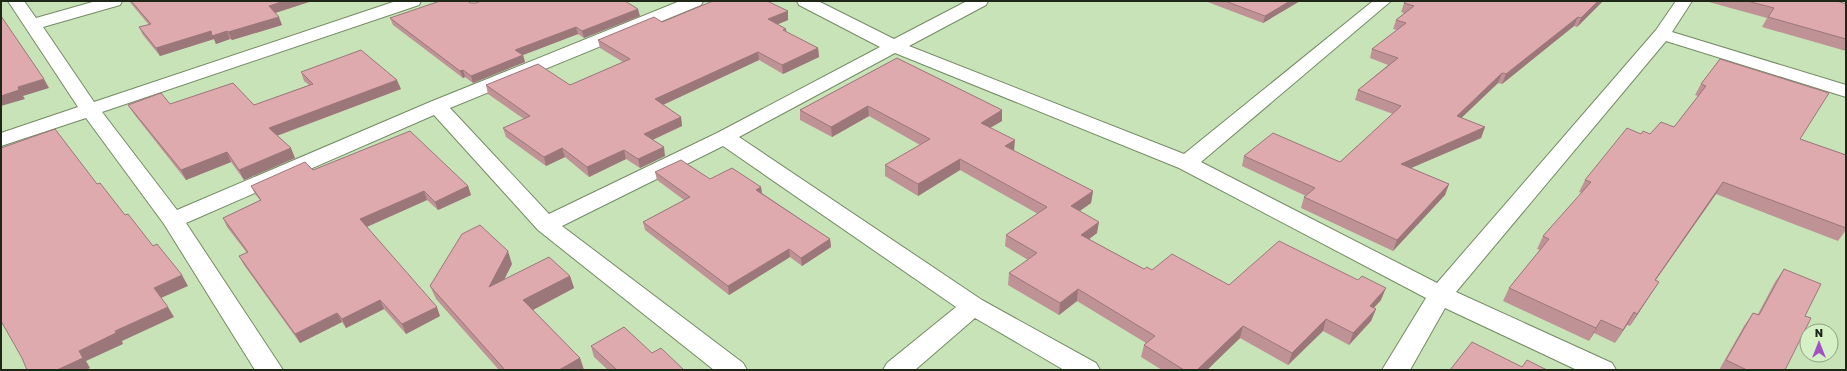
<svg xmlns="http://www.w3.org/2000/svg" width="1847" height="371" viewBox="0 0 1847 371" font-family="'Golos Text',sans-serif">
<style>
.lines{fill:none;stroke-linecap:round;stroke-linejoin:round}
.minor-casing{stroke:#748b65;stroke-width:2}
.minor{fill:#fff;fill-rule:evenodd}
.wall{fill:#bf9296}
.shaded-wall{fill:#9b777a}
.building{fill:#deaaae;stroke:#9b777a}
</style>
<rect width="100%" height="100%" fill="#c9e3b9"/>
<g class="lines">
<g class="minor-casing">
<polygon id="minor" points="8,1 24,1 36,18 96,1 122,1 120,5 43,27 94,102 396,1 421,1 419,5 102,112 177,210 430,102 680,1 703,1 701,5 450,108 549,214 717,133 880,47 799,5 797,1 818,1 894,39 967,1 988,1 986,5 909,46 1184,154 1373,1 1391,1 1201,162 1437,283 1656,30 1676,1 1692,1 1672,32 1846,85 1846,97 1666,41 1456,292 1612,363 1616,370 1577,370 1445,308 1410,370 1382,370 1426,298 1179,168 895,53 739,137 982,300 1096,363 1100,370 1064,370 975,318 915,370 883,370 887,363 956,307 723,146 562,226 743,363 747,370 714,370 538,230 434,115 186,223 283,370 255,370 164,224 86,118 1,146 1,133 78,107"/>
</g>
<use href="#minor" class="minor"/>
</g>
<g class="wall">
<polygon points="129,1 312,1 275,13 282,25 232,40 230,39 216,44 214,39 160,56 143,35 139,27 149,25"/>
<polygon points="1205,1 1300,1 1263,23"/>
<polygon points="1407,1 1603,1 1577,27 1574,26 1502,84 1498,83 1461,118 1485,127 1481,138 1411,168 1449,184 1445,195 1393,251 1301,208 1304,197 1306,196 1242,166 1244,156 1340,162 1393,114 1355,100 1358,90 1388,65 1370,58 1372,49 1397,30 1393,29 1396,20 1404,13 1401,12 1404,3"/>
<polygon points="1705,1 1837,1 1846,4 1846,51 1762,27 1767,18"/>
<polygon points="470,3 640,16 584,38 578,34 523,55 525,62 473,83 465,77 463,78 393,25 390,18"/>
<polygon points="788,11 788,20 777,24 786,29 787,32 818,48 819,57 783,74 759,60 663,105 681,117 682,126 653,140 665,156 640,168 626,159 589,177 565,157 546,166 506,137 503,128 524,119 488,94 486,85 570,85 623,62 600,48 598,40 662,22"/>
<polygon points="897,58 1002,110 1002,121 990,128 1014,151 1093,191 1091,203 1079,211 1097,233 1089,239 1144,269 1152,270 1229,285 1381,300 1374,308 1376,309 1371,321 1349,345 1323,331 1288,365 1240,338 1207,370 1162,370 1141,357 1144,345 1146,343 1077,301 1059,315 1008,285 1009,273 1028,260 1005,246 1006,235 1038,214 960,170 918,196 885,176 885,165 920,145 869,116 832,137 800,120 800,110"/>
<polygon points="1720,59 1800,139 1846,155 1846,230 1838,241 1716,194 1656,280 1659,282 1651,294 1630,326 1627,325 1615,343 1594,333 1589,341 1503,301 1509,288 1540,250 1537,249 1543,236 1582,193 1579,192 1585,180 1641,134 1650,134 1674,127 1698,96 1695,95 1701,84"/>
<polygon points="301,72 401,89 277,136 295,158 244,180 231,162 186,180 134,114 128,105 254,105 309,85 304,81"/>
<polygon points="313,170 468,186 471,195 438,210 427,200 367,227 440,316 406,334 384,309 346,328 342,322 300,343 244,265 239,256 247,253 227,227 223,218 260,200 255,194 251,186"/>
<polygon points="655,172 710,179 761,187 762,193 830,239 831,247 802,266 790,257 729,295 645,230 643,222 684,200 657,180"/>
<polygon points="512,264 504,279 570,276 574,288 533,310 580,358 584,370 499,370 436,299 430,286"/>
<polygon points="1784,269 1805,316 1785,370 1719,370 1744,326 1753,313 1758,314 1775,282"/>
<polygon points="591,346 652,353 684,370 608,370 594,357"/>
</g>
<g class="shaded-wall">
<polygon points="284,1 312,1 272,14 269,6"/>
<polygon points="1290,1 1300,1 1263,23 1265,16"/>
<polygon points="1598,1 1603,1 1577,27 1581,18"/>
<polygon points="638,9 640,16 584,38 582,31"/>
<polygon points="788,11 788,20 769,28 768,19"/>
<polygon points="279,17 282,25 232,40 228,32"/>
<polygon points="1578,17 1574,26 1502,84 1506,74"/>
<polygon points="576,27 578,34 523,55 525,62 473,83 471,76 515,50"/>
<polygon points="211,31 227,31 230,39 216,44 214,39 160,56 156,48"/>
<polygon points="818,48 819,57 783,74 782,65"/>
<polygon points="758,52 759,60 656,108 655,99"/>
<polygon points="463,70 465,77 463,78 460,71"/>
<polygon points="1502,73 1498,83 1453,126 1457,116"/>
<polygon points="44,79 49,88 23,96 25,99 1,106 1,96 18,87"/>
<polygon points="397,80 401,89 273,137 269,128"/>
<polygon points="868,106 869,116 832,137 831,127"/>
<polygon points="1002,110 1002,121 981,133 981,123"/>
<polygon points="681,117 682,126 645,143 644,134"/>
<polygon points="1485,127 1481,138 1397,174 1401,164"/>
<polygon points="1015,140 1014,151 1005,146"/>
<polygon points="664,147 665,156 640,168 638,159"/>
<polygon points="291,148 295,158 244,180 239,170"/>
<polygon points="562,148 565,157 546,166 544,157"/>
<polygon points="624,150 626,159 589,177 587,167"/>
<polygon points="227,152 231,162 186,180 181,170"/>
<polygon points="960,159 960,170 918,196 918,184"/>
<polygon points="1723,182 1716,194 1647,292 1655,280"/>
<polygon points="1449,184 1445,195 1393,251 1397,240"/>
<polygon points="468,186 471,195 438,210 435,202"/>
<polygon points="761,187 762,195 756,190"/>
<polygon points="424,191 427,200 364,228 360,219"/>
<polygon points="1093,191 1091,203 1070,218 1071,206"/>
<polygon points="1099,222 1097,233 1080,246 1081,235"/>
<polygon points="830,239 831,247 802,266 801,258"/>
<polygon points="789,249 790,257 729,295 728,286"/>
<polygon points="508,251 512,264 494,300 489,287"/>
<polygon points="182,275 188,286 161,298 154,288"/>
<polygon points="570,276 574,288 527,313 523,300"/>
<polygon points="1659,282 1651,294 1630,326 1637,314"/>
<polygon points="1386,288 1381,300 1365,317 1370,306"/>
<polygon points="1078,289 1077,301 1059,315 1060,303"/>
<polygon points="380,300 384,309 346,328 342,319"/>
<polygon points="168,307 174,317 122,341 123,344 86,361 90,368 86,370 57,370 79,351 115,331"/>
<polygon points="437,307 440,316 406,334 402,324"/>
<polygon points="1376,309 1371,321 1349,345 1353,333"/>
<polygon points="1634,312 1627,325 1615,343 1623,330"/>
<polygon points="337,313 342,322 300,343 295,334"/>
<polygon points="1326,319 1323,331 1288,365 1292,353"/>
<polygon points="1601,320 1594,333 1589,341 1596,328"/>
<polygon points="1243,326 1240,338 1207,370 1197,370"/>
<polygon points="580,358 584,370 559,370"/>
</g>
<g class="building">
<polygon points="131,1 284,1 269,6 279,17 228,32 227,31 212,36 211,31 156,48 139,27 151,24"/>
<polygon points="440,1 468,1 470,3 476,3 481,1 625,1 638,9 582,31 576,27 515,50 523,55 471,76 463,70 460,71 390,18"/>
<polygon points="713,1 767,1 788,11 768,19 786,29 783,30 818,48 782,65 758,52 655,99 681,117 644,134 664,147 638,159 624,150 587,167 562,148 544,157 503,128 530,116 486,85 538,64 570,85 630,59 598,40 654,17 662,22"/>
<polygon points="1225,1 1290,1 1265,16"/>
<polygon points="1407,1 1598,1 1581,18 1578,17 1506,74 1502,73 1457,116 1485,127 1401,164 1449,184 1397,240 1304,197 1315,188 1244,156 1273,133 1340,162 1401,106 1358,90 1398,58 1372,49 1406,23 1396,20 1414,6 1404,3"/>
<polygon points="1747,1 1837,1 1846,4 1846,39 1768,17 1774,8"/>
<polygon points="1,16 44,79 18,87 19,90 1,96"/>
<polygon points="361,50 397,80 269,128 291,148 239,170 227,152 181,170 128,105 161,93 170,104 233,83 254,105 313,84 301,72"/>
<polygon points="897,58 1002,110 981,123 1015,140 1005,146 1093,191 1071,206 1099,222 1081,235 1144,269 1147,267 1152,270 1172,254 1229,285 1279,241 1358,280 1362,276 1386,288 1370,306 1376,309 1353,333 1326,319 1292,353 1243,326 1197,370 1184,370 1144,345 1155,336 1078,289 1060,303 1009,273 1037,253 1006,235 1047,207 960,159 918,184 885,165 930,139 868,106 831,127 800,110"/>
<polygon points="1720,59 1829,93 1800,139 1846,155 1846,228 1723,182 1655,280 1659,282 1637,314 1634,312 1623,330 1601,320 1596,328 1509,288 1549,239 1543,236 1591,182 1585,180 1627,128 1641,134 1643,131 1650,134 1661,122 1674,127 1706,86 1701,84"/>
<polygon points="55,129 97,184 100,183 125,215 128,214 153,246 157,244 182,275 154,288 168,307 115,331 116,333 79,351 83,358 57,370 27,370 22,358 1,321 1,148"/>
<polygon points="410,131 468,186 435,202 424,191 360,219 437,307 402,324 380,300 342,319 337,313 295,334 239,256 248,252 223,218 261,200 251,186 305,162 313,170"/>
<polygon points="681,160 710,179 732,168 761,187 756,190 830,239 801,258 789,249 728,286 643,222 690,197 655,172"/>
<polygon points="480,225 508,251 489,287 549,257 570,276 523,300 580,358 559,370 505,370 430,286 462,234"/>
<polygon points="1784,269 1821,284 1805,316 1811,318 1785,370 1747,370 1726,360 1753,313 1759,315"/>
<polygon points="624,327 652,353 661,348 684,370 617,370 591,346"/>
<polygon points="1472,342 1522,367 1527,360 1547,370 1450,370"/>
</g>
<rect width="1847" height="371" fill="none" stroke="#1d2617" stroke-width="4"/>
<g transform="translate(1819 343)"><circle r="19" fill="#d6f0c6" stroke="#8c9f80"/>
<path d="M0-3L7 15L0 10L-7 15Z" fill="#9e52c3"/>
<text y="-6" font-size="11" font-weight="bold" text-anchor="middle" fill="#1d2617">N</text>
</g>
</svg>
